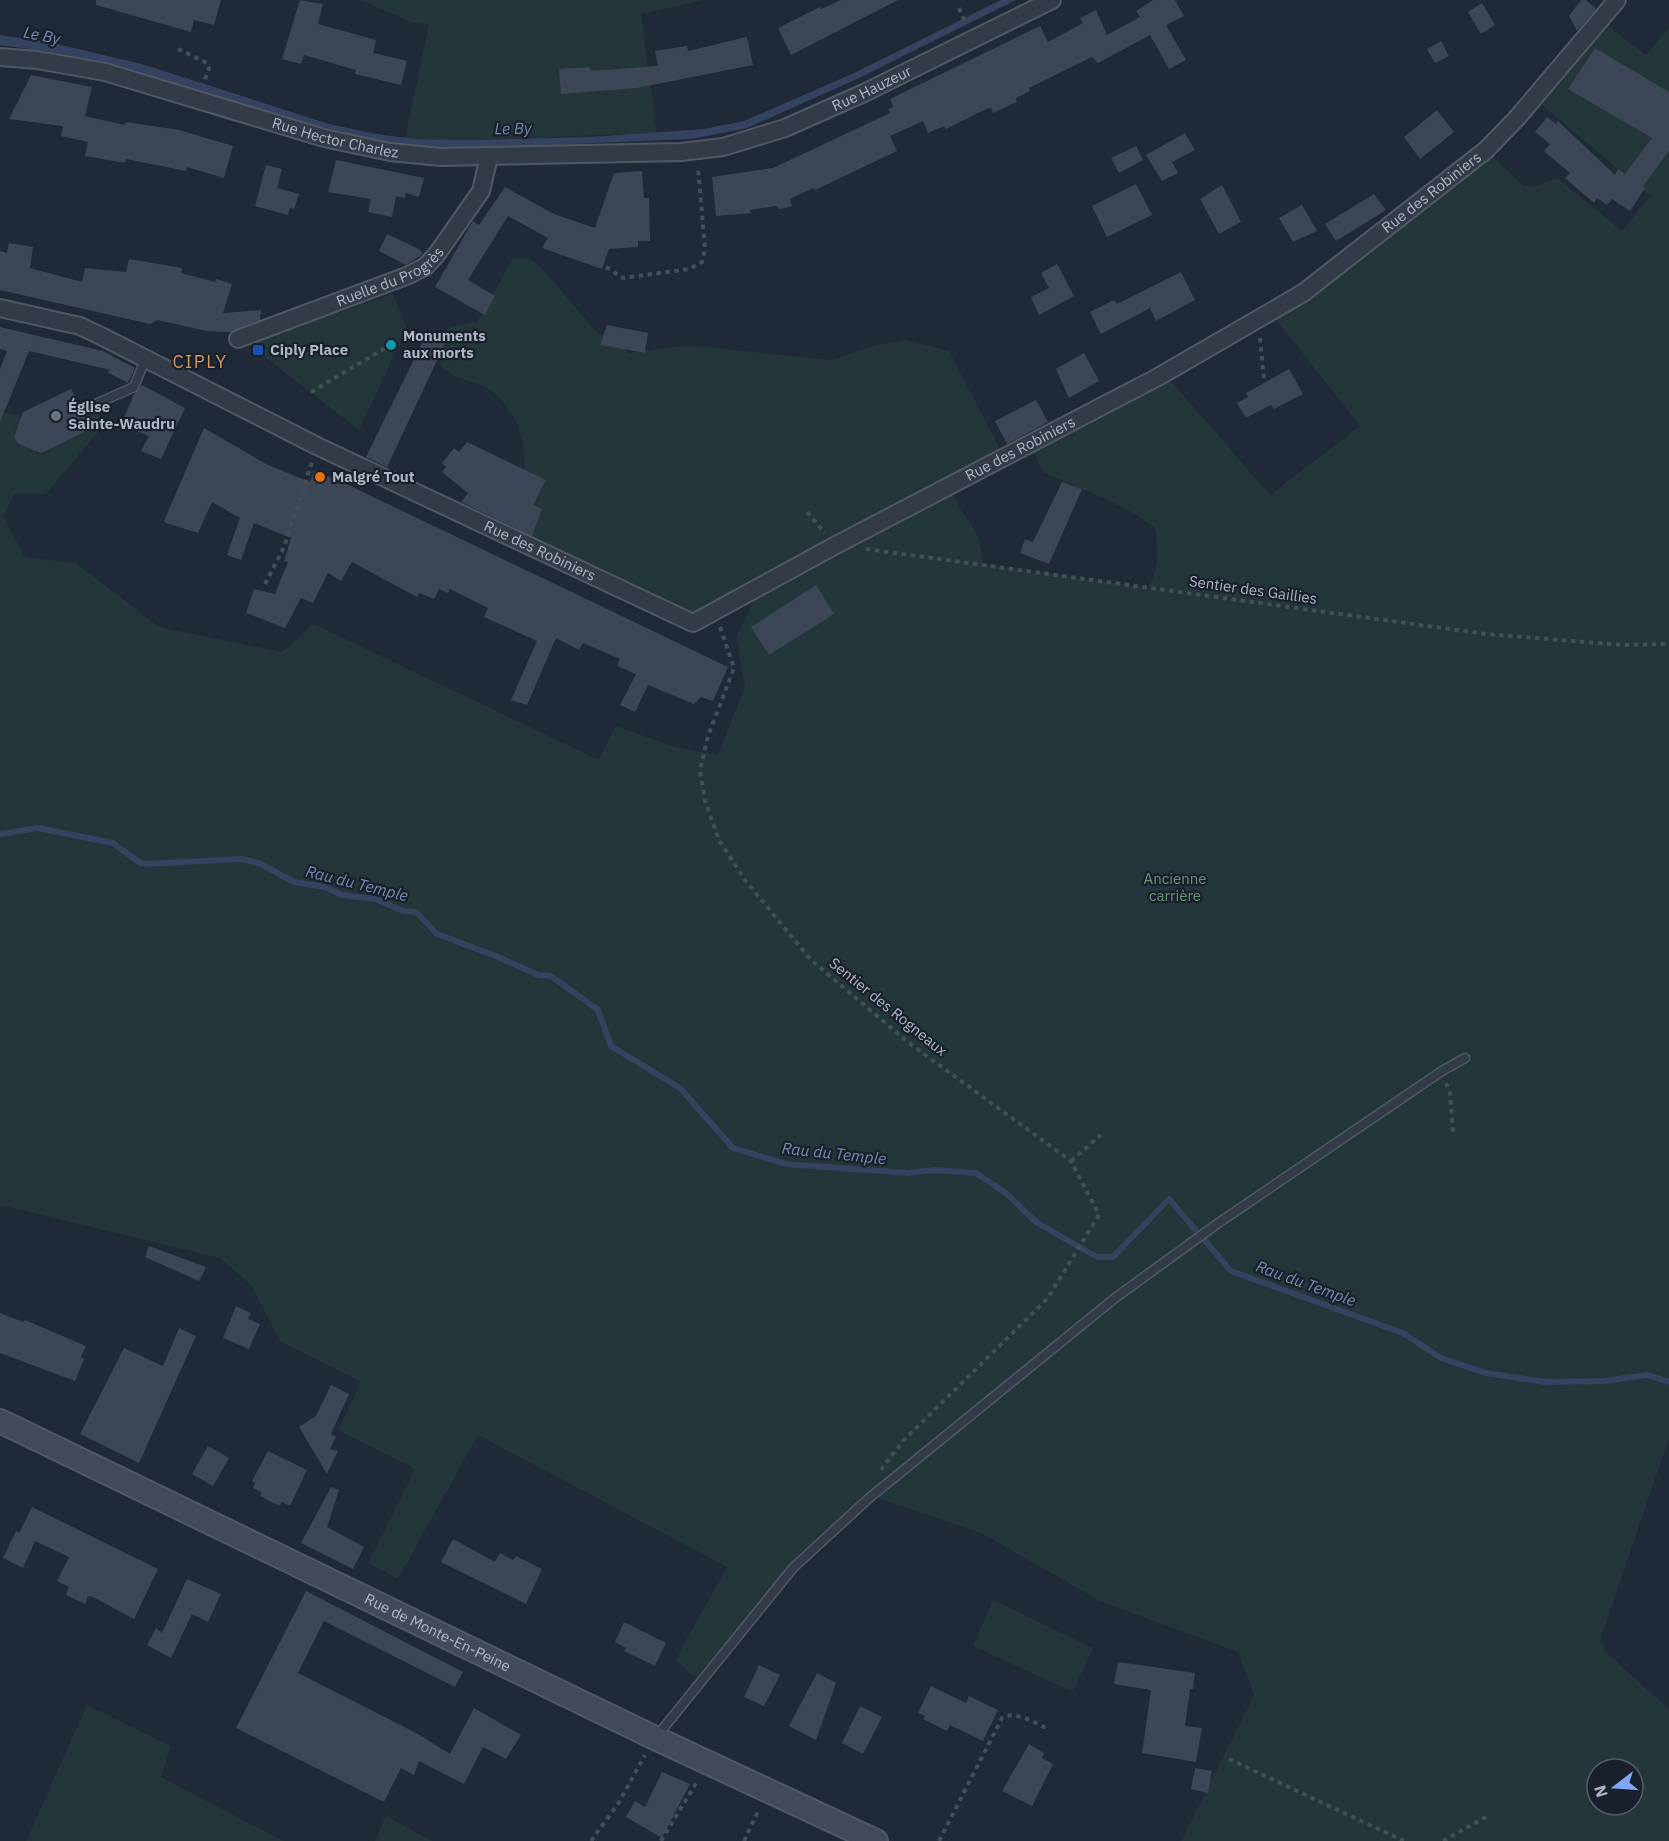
<svg xmlns="http://www.w3.org/2000/svg" width="1669" height="1841" viewBox="0 0 1669 1841" font-family="'IBM Plex Sans',sans-serif">
<style>
.green{fill:#233639;fill-rule:evenodd}
.water{fill:#34435f}
.lines{fill:none;stroke-linecap:round;stroke-linejoin:round}
.stream{stroke:#34435f;stroke-width:6}
.building{fill:#3c4657}
.lane-casing{stroke:#515865;stroke-width:11}
.street-casing{stroke:#515865;stroke-width:20}
.secondary-casing{stroke:#515865;stroke-width:26}
.path{stroke:#405156;stroke-width:4;stroke-dasharray:4.5 4.5;stroke-linecap:butt}
.lane{stroke:#343b48;stroke-width:8}
.street{stroke:#343b48;stroke-width:16}
.secondary{stroke:#42495b;stroke-width:22}
.culture-dot{fill:#0f9aa8;stroke:#19202c;stroke-width:2}
.transit-dot{fill:#1a4fb4;stroke:#19202c;stroke-width:2}
.worship-dot{fill:#6b7280;stroke:#19202c;stroke-width:2}
.food-dot{fill:#e8710a;stroke:#19202c;stroke-width:2}
.labels{text-anchor:middle;stroke-width:4.5;stroke-linejoin:round;paint-order:stroke}
.street-label{font-size:15px;fill:#aeb5c4;stroke:#19202c}
.poi-label{font-size:15px;font-weight:bold;fill:#aeb5c4;stroke:#19202c;text-anchor:start}
.park-label{font-size:15px;fill:#669574;stroke:#19202c}
.water-label{font-size:16px;font-style:italic;fill:#768aad;stroke:#19202c}
.quarter-label{font-size:18px;letter-spacing:1.5px;fill:#d2975c;stroke:#19202c}
</style>
<rect width="100%" height="100%" fill="#202937"/>
<g class="green">
<polygon points="360,0 704,0 641,14 657,133 471,140 405,138 429,24 414,23"/>
<path d="M1607,25L1646,55L1669,28V1438L1600,1641L1608,1654L1669,1709V1841H1181L1254,1695L1238,1652L1102,1602L981,1533L880,1499L875,1494L793,1568L700,1681L675,1660L727,1567L478,1435L398,1579L368,1563L415,1469L338,1430L361,1382L280,1341L251,1285L220,1258L0,1205V411L18,415L23,425L16,428L14,437L17,445L26,447L32,444L37,454L90,429L84,413L96,408L100,415V430L46,494H14L3,516L25,557L76,563L159,627L282,652L314,624L599,760L616,726L675,747L718,755L745,686L736,637L756,597L761,599L765,588L693,623L508,536C529,490 536,429 493,392C479,380 451,381 441,365C437,357 439,342 440,333L456,325L477,322L513,258H528L541,267L595,330L629,353L687,345L832,360L876,345L906,340L949,351L1005,458L948,487L979,538L983,564L1148,588C1159,569 1159,549 1155,528C1121,502 1082,490 1044,473L1030,445L1164,373L1270,495L1360,426L1271,313L1486,150L1524,186L1538,185L1557,178L1622,231L1650,196L1542,105ZM1597,1769H1633V1805H1597Z"/>
<polygon points="393,294 407,328 359,430 247,343"/>
<polygon points="993,1600 1093,1648 1073,1692 973,1646"/>
<polygon points="87,1705 171,1746 161,1777 283,1841 26,1841"/>
<polygon points="386,1816 432,1841 375,1841"/>
</g>
<polygon class="water" points="1001,0 1016,0 857,79 772,117 747,128 692,139 471,148 382,144 327,132 139,72 44,51 0,45 0,35 48,42 142,64 329,124 376,134 416,139 471,140 590,137 704,129 744,121 854,73"/>
<g class="lines">
<polyline class="stream" points="0,834 38,828 113,843 140,863 146,864 241,859 259,863 294,882 325,887 342,895 376,899 403,911 416,912 437,934 496,956 538,975 551,976 598,1010 611,1046 680,1088 733,1148 786,1164 908,1173 935,1170 976,1173 1007,1194 1036,1222 1097,1257 1113,1257 1169,1199 1231,1271 1403,1333 1441,1358 1486,1373 1545,1382 1604,1381 1647,1375 1669,1382"/>
</g>
<g class="building">
<polygon points="96,0 221,0 214,25 194,20 191,32 96,5"/>
<polygon points="300,0 323,4 318,24 376,40 373,53 407,61 401,85 355,74 356,70 304,55 301,64 282,59"/>
<polygon points="841,0 898,0 791,55 778,28 820,7 821,9"/>
<polygon points="1153,0 1175,0 1184,16 1166,25 1186,60 1169,69 1150,35 1098,63 1092,57 1029,88 1030,91 1016,98 1017,102 993,113 991,108 986,109 946,129 944,126 928,133 923,121 890,136 897,151 815,190 813,188 790,199 792,206 780,209 776,206 750,210 751,213 716,216 712,177 773,168 890,113 888,109 893,107 890,99 1040,26 1048,42 1083,23 1080,18 1096,10 1107,35 1140,17 1136,11"/>
<polygon points="1581,0 1586,0 1596,9 1577,31 1569,16"/>
<polygon points="1482,3 1495,25 1481,34 1468,12"/>
<polygon points="747,37 753,65 637,88 561,94 559,69 590,67 591,71 658,66 655,51 687,46 688,51"/>
<polygon points="1441,41 1449,56 1435,63 1427,49"/>
<polygon points="1595,48 1669,92 1669,151 1643,186 1645,188 1630,211 1612,199 1607,205 1597,198 1594,203 1565,178 1570,173 1544,151 1550,144 1535,132 1547,117 1556,124 1558,121 1615,175 1618,169 1625,174 1652,138 1568,89"/>
<polygon points="31,75 92,87 85,116 125,125 126,122 179,130 233,146 224,178 187,167 186,171 126,159 125,163 85,156 88,142 61,136 63,126 9,119"/>
<polygon points="1437,110 1454,132 1420,159 1404,137"/>
<polygon points="1185,133 1195,150 1172,162 1178,173 1162,181 1146,155"/>
<polygon points="1136,146 1143,160 1119,173 1111,158"/>
<polygon points="336,160 424,178 419,197 406,193 405,198 396,196 392,217 368,212 371,199 328,192"/>
<polygon points="266,165 282,169 277,188 299,194 294,209 290,208 288,215 255,206"/>
<polygon points="642,171 644,198 649,198 650,241 638,241 638,247 609,249 602,269 542,248 548,238 508,216 468,280 495,296 485,315 435,287 473,221 479,225 505,187 554,214 595,228 614,173"/>
<polygon points="1136,184 1152,215 1107,237 1092,206"/>
<polygon points="1222,185 1241,222 1219,234 1200,199"/>
<polygon points="1374,194 1386,210 1336,241 1325,224"/>
<polygon points="1302,205 1317,231 1293,242 1279,218"/>
<polygon points="387,234 419,249 423,254 406,265 379,251"/>
<polygon points="9,243 33,247 30,268 82,282 85,268 126,272 129,259 182,268 181,273 215,282 216,279 232,284 223,313 261,310 260,320 231,332 206,331 158,320 150,324 0,290 0,251 7,253"/>
<polygon points="1057,264 1074,296 1039,315 1031,297 1049,288 1041,273"/>
<polygon points="1181,272 1195,300 1156,321 1150,308 1101,334 1090,312 1114,300 1117,304"/>
<polygon points="607,325 648,333 645,353 600,345"/>
<polygon points="0,327 103,351 135,368 128,383 107,372 111,370 29,351 0,422 0,369 7,351 0,349"/>
<polygon points="425,337 448,337 387,467 366,457"/>
<polygon points="1084,353 1099,381 1069,398 1056,369"/>
<polygon points="1289,369 1303,394 1274,409 1271,405 1246,418 1237,403 1248,397 1246,393"/>
<polygon points="142,385 185,408 161,459 141,451 149,436 121,425 134,394"/>
<polygon points="71,389 79,404 76,413 84,416 91,429 41,453 18,444 14,437 23,412"/>
<polygon points="1036,400 1048,422 1007,444 995,421"/>
<polygon points="204,428 268,465 310,482 314,471 342,482 728,667 713,701 701,697 694,704 648,685 635,712 620,705 636,674 617,666 620,659 583,643 579,650 556,638 527,705 511,700 537,641 484,617 488,608 450,589 448,593 439,589 434,599 419,593 417,597 352,562 341,581 328,573 313,603 301,598 285,628 246,613 254,589 275,594 288,562 284,561 291,538 254,523 241,560 227,555 240,518 212,502 198,533 166,523 164,521"/>
<polygon points="467,442 546,480 533,505 542,509 532,536 461,502 468,493 442,472 446,467 442,463 454,448 459,452"/>
<polygon points="1062,482 1082,489 1049,564 1020,553 1025,539 1033,542"/>
<polygon points="816,585 834,614 769,655 751,627"/>
<polygon points="149,1246 206,1267 199,1281 145,1257"/>
<polygon points="236,1306 251,1313 248,1319 260,1324 249,1349 223,1338"/>
<polygon points="0,1313 23,1322 25,1320 86,1346 81,1357 84,1359 75,1381 0,1353"/>
<polygon points="179,1328 196,1336 139,1463 80,1434 124,1348 163,1366"/>
<polygon points="331,1385 349,1394 331,1434 336,1437 330,1449 338,1451 327,1474 299,1427 316,1416"/>
<polygon points="208,1446 229,1458 213,1486 192,1474"/>
<polygon points="268,1451 307,1470 290,1506 282,1502 279,1506 260,1496 261,1492 253,1488 255,1483 252,1481"/>
<polygon points="331,1487 339,1490 327,1527 364,1547 353,1569 301,1543"/>
<polygon points="32,1507 158,1569 134,1619 93,1597 88,1596 85,1604 66,1595 69,1587 57,1581 69,1557 35,1541 23,1568 3,1558 16,1531 19,1533"/>
<polygon points="453,1539 495,1562 500,1553 513,1560 516,1556 542,1569 526,1604 441,1562"/>
<polygon points="187,1579 221,1594 208,1622 192,1614 171,1658 147,1645 156,1628 162,1633"/>
<polygon points="306,1591 463,1672 455,1687 324,1621 298,1673 418,1734 450,1754 474,1708 521,1735 506,1759 483,1747 464,1784 419,1761 414,1775 401,1768 384,1802 236,1728"/>
<polygon points="624,1622 666,1643 655,1666 624,1651 626,1648 615,1642"/>
<polygon points="1118,1662 1195,1673 1193,1689 1190,1689 1185,1726 1202,1728 1196,1762 1142,1753 1151,1690 1114,1684"/>
<polygon points="759,1665 780,1675 764,1706 744,1697"/>
<polygon points="817,1673 836,1683 816,1740 789,1726"/>
<polygon points="931,1686 966,1703 969,1696 998,1710 983,1741 950,1725 947,1731 923,1719 925,1716 918,1713"/>
<polygon points="860,1706 882,1717 863,1754 842,1743"/>
<polygon points="1029,1744 1044,1753 1042,1758 1053,1764 1032,1806 1002,1791"/>
<polygon points="1195,1768 1212,1771 1208,1793 1191,1789"/>
<polygon points="662,1772 690,1784 662,1838 626,1817 635,1801 645,1807"/>
</g>
<g class="lines">
<g class="lane-casing">
<g id="lane">
<polyline points="82,410 134,387 145,360"/>
<polyline points="657,1736 793,1568 868,1499 1115,1298 1217,1224 1442,1071 1465,1058"/>
</g>
</g>
<g class="street-casing">
<g id="street">
<path id="s1" d="M0,57L37,60L105,72L324,138L390,152L441,157L681,152L723,147L785,128L864,93L1052,0"/>
<path id="s2" d="M0,308L80,326L103,337L317,446L693,623L836,545L1158,377L1303,293L1486,150L1517,118L1617,0"/>
<path id="s3" d="M238,339L409,275L426,266L437,254L481,191L489,157"/>
</g>
</g>
<g class="secondary-casing">
<g id="secondary">
<path id="s4" d="M0,1421L655,1738L876,1841"/>
</g>
</g>
<g class="path">
<polyline points="959,8 966,24"/>
<polyline points="178,49 207,63 209,68 203,85"/>
<polyline points="606,267 623,278 689,269 702,262 705,248 698,168"/>
<polyline points="1260,338 1264,379"/>
<polyline points="311,392 387,347"/>
<polyline points="807,512 825,533"/>
<polyline points="866,549 1486,634 1622,645 1669,644"/>
<polyline points="265,584 284,547 312,462"/>
<polyline points="720,627 734,668 708,736 700,771 705,801 719,840 745,880 810,959 909,1043 1071,1161 1099,1215 1047,1299 903,1441 881,1470"/>
<polyline points="1446,1083 1450,1093 1453,1132"/>
<polyline points="1071,1161 1101,1135"/>
<polyline points="1229,1759 1404,1841"/>
<polyline points="591,1841 618,1804 645,1755"/>
<polyline points="661,1841 698,1780"/>
<polyline points="744,1841 759,1809"/>
<path d="M939,1841L1002,1718C1016,1710 1032,1722 1046,1728"/>
<polyline points="1443,1841 1486,1817"/>
</g>
<use href="#lane" class="lane"/>
<use href="#street" class="street"/>
<use href="#secondary" class="secondary"/>
</g>
<circle class="culture-dot" cx="391" cy="345" r="6"/>
<rect class="transit-dot" x="252" y="344" width="12" height="12" rx="3"/>
<circle class="worship-dot" cx="56" cy="416" r="6"/>
<circle class="food-dot" cx="320" cy="477" r="6"/>
<g class="labels">
<g class="street-label">
<text dy="5" stroke="none"><textPath href="#s1" startOffset="896">Rue Hauzeur</textPath></text>
<text dy="5" stroke="none"><textPath href="#s1" startOffset="346">Rue Hector Charlez</textPath></text>
<text dy="5" stroke="none"><textPath href="#s2" startOffset="1620">Rue des Robiniers</textPath></text>
<text dy="5" stroke="none"><textPath href="#s3" startOffset="165">Ruelle du Progrès</textPath></text>
<text dy="5" stroke="none"><textPath href="#s2" startOffset="1134">Rue des Robiniers</textPath></text>
<text dy="5" stroke="none"><textPath href="#s2" startOffset="594">Rue des Robiniers</textPath></text>
<text transform="translate(1253 590) rotate(8)" y="5">Sentier des Gaillies</text>
<text transform="translate(888 1007) rotate(39)" y="5">Sentier des Rogneaux</text>
<text dy="5" stroke="none"><textPath href="#s4" startOffset="486">Rue de Monte-En-Peine</textPath></text>
</g>
<g class="poi-label">
<text x="403" y="341">Monuments<tspan x="403" dy="17">aux morts</tspan></text>
<text x="270" y="355">Ciply Place</text>
<text x="68" y="412">Église<tspan x="68" dy="17">Sainte-Waudru</tspan></text>
<text x="332" y="482">Malgré Tout</text>
</g>
<g class="park-label">
<text x="1175" y="884">Ancienne<tspan x="1175" dy="17">carrière</tspan></text>
</g>
<g class="water-label">
<text transform="translate(42 35) rotate(11)" y="6">Le By</text>
<text transform="translate(513 128) rotate(-1)" y="6">Le By</text>
<text transform="translate(357 883) rotate(14)" y="6">Rau du Temple</text>
<text transform="translate(834 1153) rotate(6)" y="6">Rau du Temple</text>
<text transform="translate(1306 1283) rotate(20)" y="6">Rau du Temple</text>
</g>
<g class="quarter-label">
<text x="200" y="368">CIPLY</text>
</g>
</g>
<g transform="translate(1615 1787) rotate(253)"><circle r="28" fill="#19202c" stroke="#555c69" stroke-width="1.5"/>
<path d="M0-4.5L10 22L0 15L-10 22Z" fill="#81a6f6"/>
<text y="-9" font-size="16" font-weight="bold" text-anchor="middle" fill="#aeb5c4">N</text>
</g>
</svg>
